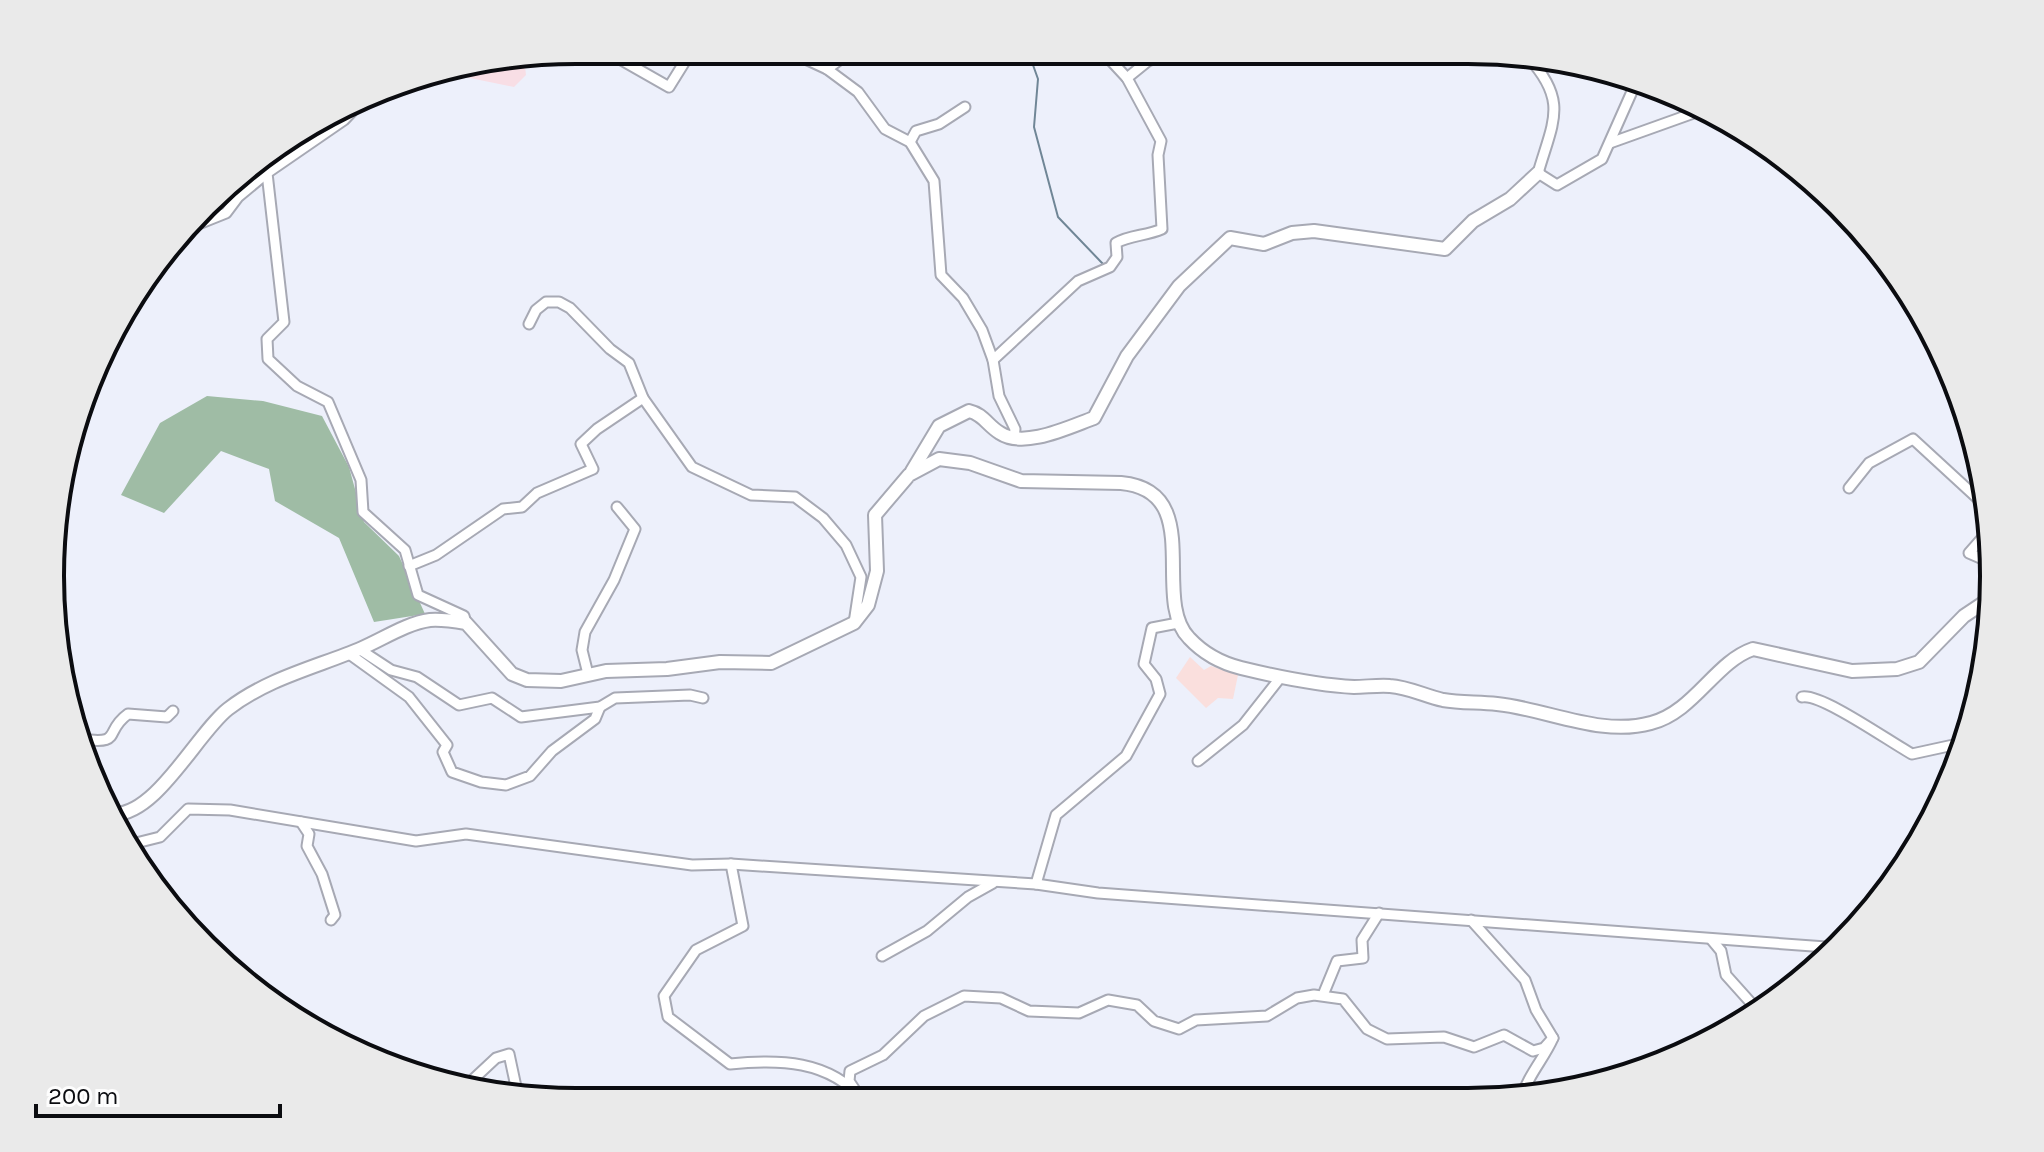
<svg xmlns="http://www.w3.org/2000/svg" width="2044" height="1152" viewBox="0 0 2044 1152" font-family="Karla,sans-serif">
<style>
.industrial{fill:#f8dee5}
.education{fill:#fadfdd}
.forest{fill:#9fbca5}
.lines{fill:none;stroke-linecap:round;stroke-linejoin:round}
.stream{stroke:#708696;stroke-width:2}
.street-casing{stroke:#a7a9b4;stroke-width:13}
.secondary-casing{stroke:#a7a9b4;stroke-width:16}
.street{stroke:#fff;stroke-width:9}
.secondary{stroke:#fff;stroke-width:12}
.rim{fill:none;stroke:#0b0c10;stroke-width:4}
</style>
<rect width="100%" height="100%" fill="#edf0fb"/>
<polygon class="industrial" points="518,60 525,66 526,75 514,87 441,72"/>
<polygon class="education" points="1190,657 1204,670 1211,666 1238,675 1233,699 1218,698 1206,708 1176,678"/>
<polygon class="forest" points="207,396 263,401 322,416 349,467 364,522 399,556 425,614 374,622 339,538 275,501 269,469 221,451 164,513 121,495 160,423"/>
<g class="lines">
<polyline class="stream" points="1028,51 1038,79 1034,127 1058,217 1103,264"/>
<g class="street-casing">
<g id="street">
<polyline points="604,50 669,87 692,50"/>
<polyline points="786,50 827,69 858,92 885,129 910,142 934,181 941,275 963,298 982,330 993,360 999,396 1015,429 1014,439"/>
<polyline points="1102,51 1127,78"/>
<path d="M1527,56C1569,101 1553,121 1538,173L1557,185L1602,159L1638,78"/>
<polyline points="827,69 853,50"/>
<polyline points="361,102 344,120 267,173 284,322 267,339 268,359 297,386 328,402 361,480 363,512 405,550 418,595 464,616 466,623"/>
<polyline points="910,142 916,131 939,124 965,107"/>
<polyline points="1610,143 1705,109"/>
<polyline points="191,227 226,213 238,197 267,173"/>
<polyline points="529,324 536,310 546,302 559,302 570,308 610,349 629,363 643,398 692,467 751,495 795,497 823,518 846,545 861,577 854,623"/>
<path d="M993,360L1078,281L1110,267L1117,257L1116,243C1130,235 1146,236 1162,229L1158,155L1161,141L1127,78L1148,61L1171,51"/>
<polyline points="1849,488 1869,463 1913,439 1987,507"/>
<polyline points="1991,528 1969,553 1992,563"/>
<polyline points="409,566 436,555 503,509 522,507 537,493 593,469 581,444 597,429 643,398"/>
<polyline points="359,649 391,670 417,677 459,705 492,698 521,717 600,707 615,698 690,695 703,698"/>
<polyline points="348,653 409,697 447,745 443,752 452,772 481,782 506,785 530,776 552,751 595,719 600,707"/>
<polyline points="588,674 582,650 585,632 614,580 635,529 617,507"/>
<path d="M1802,697C1821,693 1890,742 1912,754L1967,742"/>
<path d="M81,739C124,745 103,732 128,714L167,717L173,711"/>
<polyline points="1198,761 1243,725 1280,678"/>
<polyline points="301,822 309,834 307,846 322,874 335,915 331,920"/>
<polyline points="132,844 160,837 188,809 230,810 416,841 466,834 692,865 731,864 1036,884 1098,893 1840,948"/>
<path d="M731,864L743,926L696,950L664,996L668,1017L730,1064C779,1059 829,1060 863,1100"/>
<polyline points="1036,884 1056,815 1126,756 1160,694 1156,679 1144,664 1152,628 1178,623"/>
<path d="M1471,920L1525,980L1536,1010L1553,1038C1544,1059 1527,1076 1522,1098"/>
<polyline points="1711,939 1721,951 1726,975 1760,1013"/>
<polyline points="882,956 927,931 968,897 993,883"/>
<polyline points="1323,995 1337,961 1363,958 1362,940 1379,913"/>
<polyline points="466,1086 496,1058 509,1054 518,1096"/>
<polyline points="855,1090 849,1081 850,1071 883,1055 924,1016 964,996 1001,998 1029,1011 1079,1013 1108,1000 1137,1005 1154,1021 1179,1029 1196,1020 1267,1016 1297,998 1314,995 1343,999 1367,1029 1387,1039 1444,1037 1474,1047 1504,1035 1533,1051 1544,1048 1553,1038"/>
</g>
</g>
<g class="secondary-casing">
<g id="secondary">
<path d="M912,471L939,426L969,411C983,414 988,426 1000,433C1024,449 1069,427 1094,418L1127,356L1179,286L1230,238L1264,244L1292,233L1314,231L1445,249L1473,221L1510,199L1538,173"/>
<path d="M113,814C156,816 198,732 228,709C268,678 317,667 362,648C383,639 407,623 430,620C442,619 454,621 466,623L512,674L527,680L561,681L606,671L667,669L720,662L771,663L854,623L868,605L877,571L875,515L909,475L939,459L970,463L1021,481L1121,483C1207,491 1150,598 1189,638C1202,652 1221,663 1241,668C1278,677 1315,685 1354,687C1366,687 1378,685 1390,686C1408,687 1425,696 1443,700C1460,703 1479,702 1497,704C1547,709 1601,737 1651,723C1694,712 1715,662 1753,649L1852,671L1897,669L1919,662L1964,616L1991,598"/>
</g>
</g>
<use href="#street" class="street"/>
<use href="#secondary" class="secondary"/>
</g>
<path d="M0 0H2044V1152H0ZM576 64H1468A512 512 0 0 1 1980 576V576A512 512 0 0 1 1468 1088H576A512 512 0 0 1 64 576V576A512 512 0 0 1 576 64Z" fill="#eaeaea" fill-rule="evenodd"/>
<path class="rim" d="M576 64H1468A512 512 0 0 1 1980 576V576A512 512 0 0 1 1468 1088H576A512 512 0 0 1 64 576V576A512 512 0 0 1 576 64Z"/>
<path d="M36 1104v12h244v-12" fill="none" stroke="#0b0c10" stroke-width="4"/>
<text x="48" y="1104" font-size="24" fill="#0b0c10" stroke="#fdfdfd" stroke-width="6" paint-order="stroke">200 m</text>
</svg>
